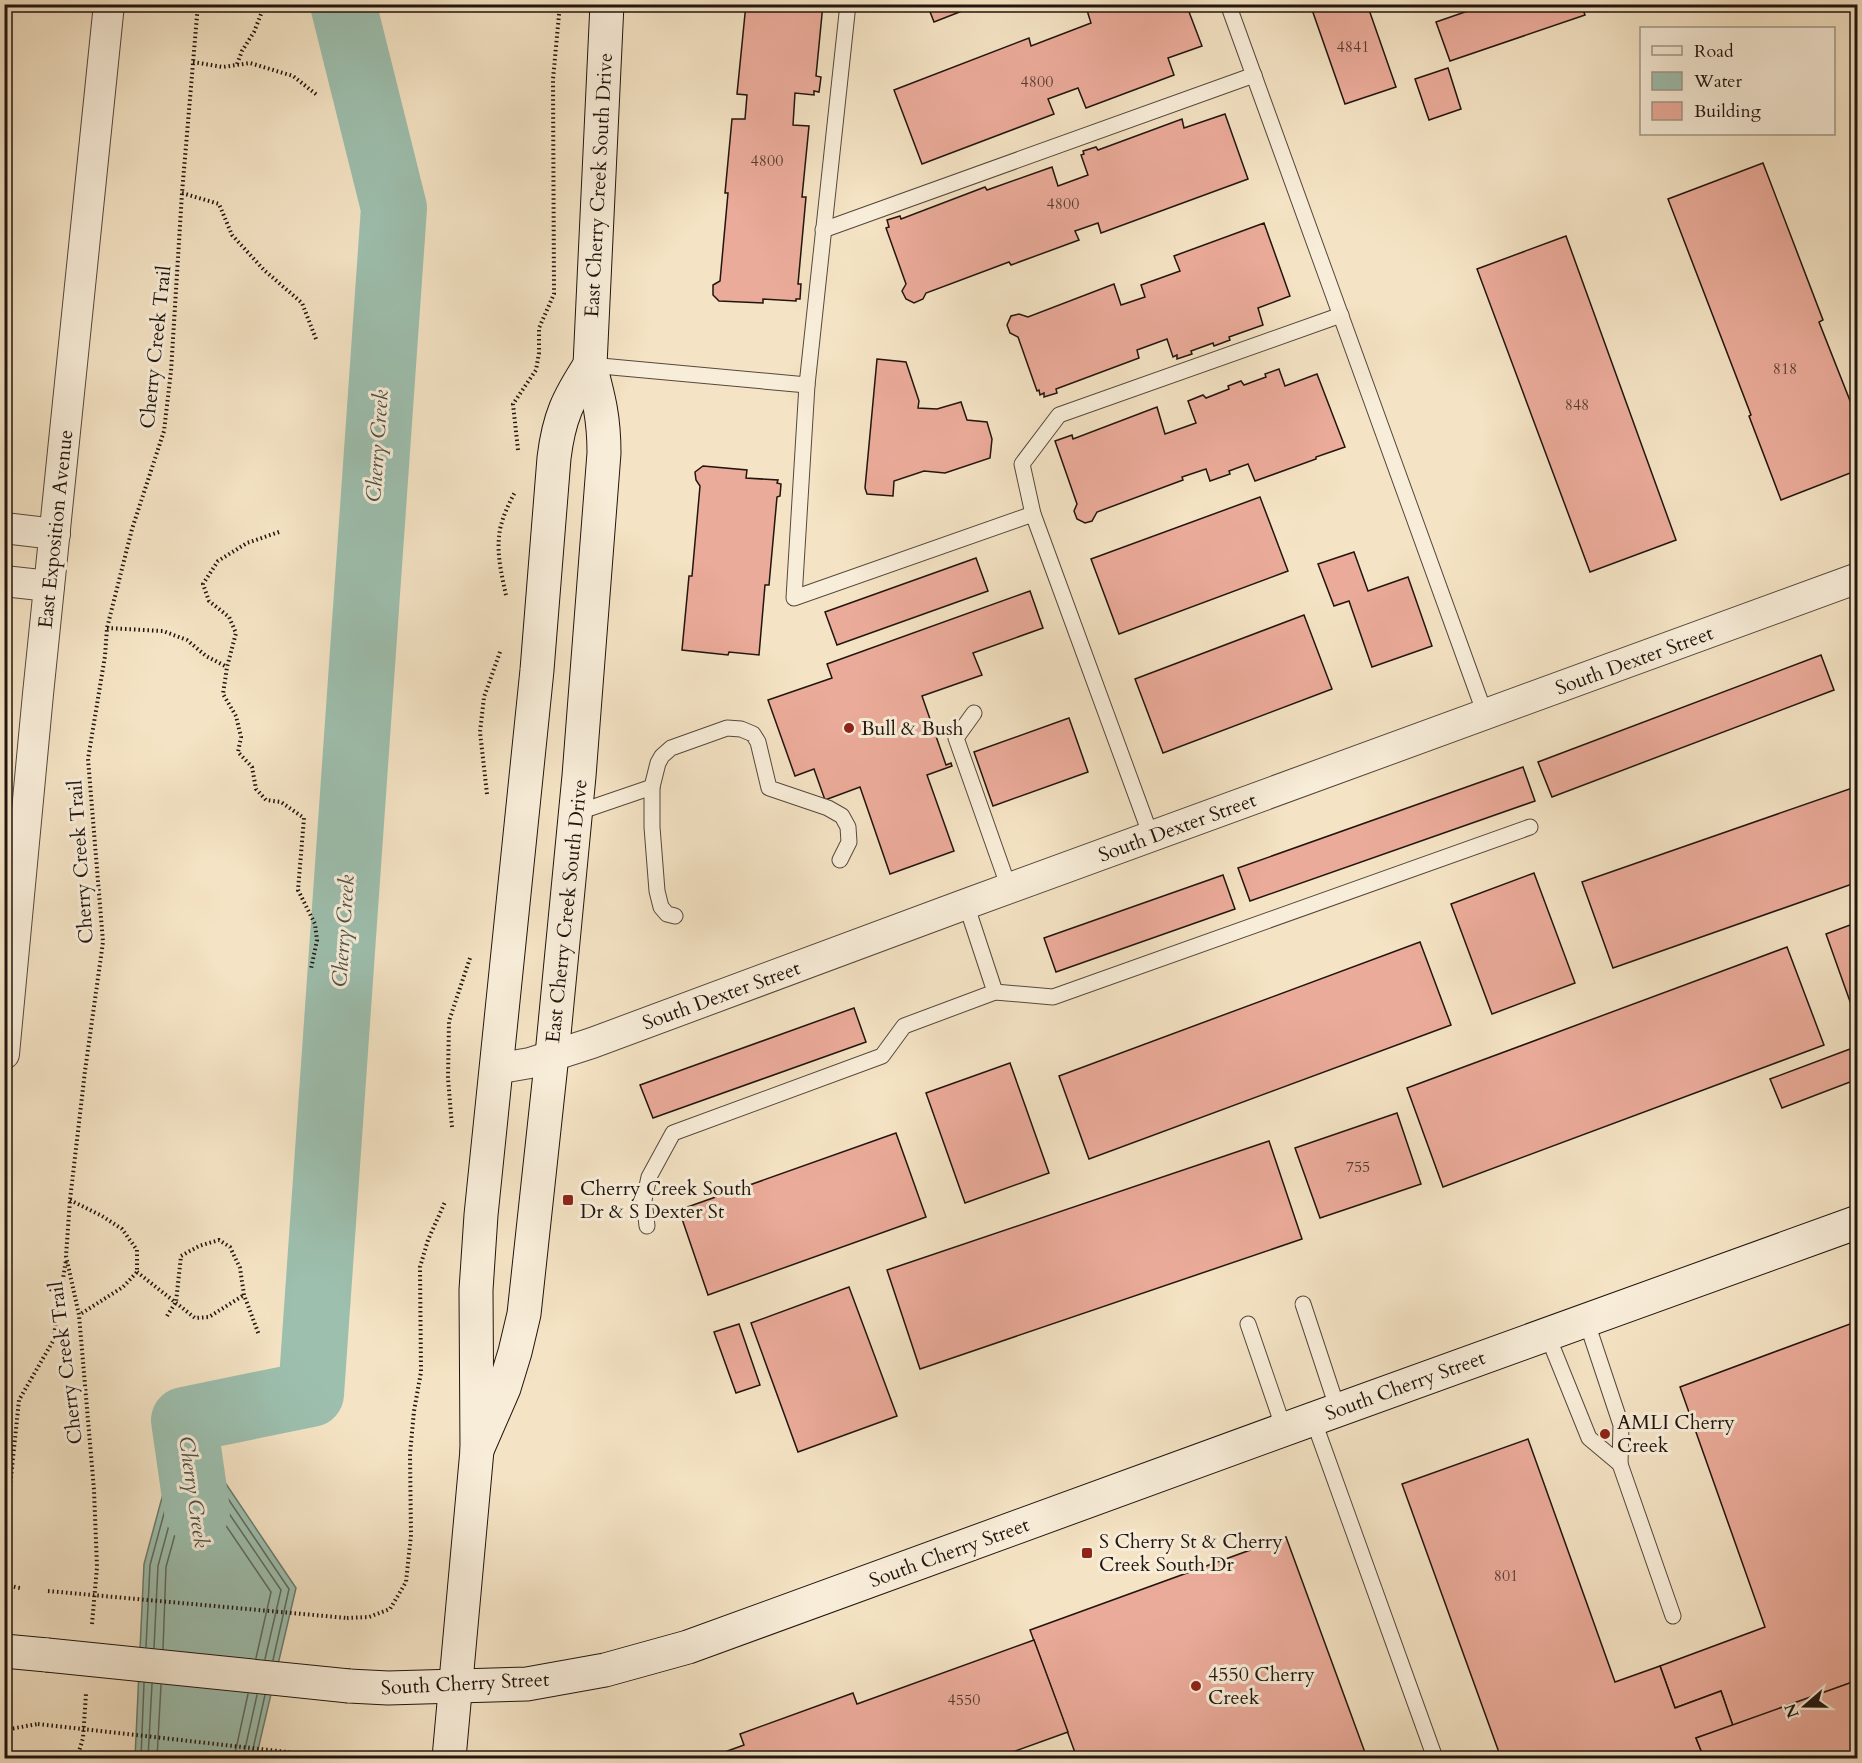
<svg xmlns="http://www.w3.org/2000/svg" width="1862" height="1763" viewBox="0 0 1862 1763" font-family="Cardo,serif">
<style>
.water{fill:#9dbfae;stroke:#6b7b6e;stroke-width:1.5}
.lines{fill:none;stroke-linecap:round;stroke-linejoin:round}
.shore{stroke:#5f6a5e;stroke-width:1.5}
.river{stroke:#9dbfae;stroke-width:66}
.building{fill:#ebab9a;stroke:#21150e;stroke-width:1.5}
.lane-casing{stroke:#56483c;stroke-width:17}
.street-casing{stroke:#56483c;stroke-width:32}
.secondary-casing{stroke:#21150e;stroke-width:35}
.path{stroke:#21150e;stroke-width:4;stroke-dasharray:1.5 3;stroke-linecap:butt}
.lane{stroke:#f8edd9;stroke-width:15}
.street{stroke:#f8edd9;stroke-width:30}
.secondary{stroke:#f8edd9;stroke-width:33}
.secondary-bridge-casing{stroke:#21150e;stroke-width:35;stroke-linecap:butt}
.path-bridge{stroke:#21150e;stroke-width:4;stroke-dasharray:1.5 3;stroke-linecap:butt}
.secondary-bridge{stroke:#f8edd9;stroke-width:33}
.poi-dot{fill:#8f2418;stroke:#f8edd9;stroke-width:2}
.labels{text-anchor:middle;stroke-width:6;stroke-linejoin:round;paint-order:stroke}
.number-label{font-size:16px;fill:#543a31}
.street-label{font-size:20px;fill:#21150e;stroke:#f8edd9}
.poi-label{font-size:20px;fill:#21150e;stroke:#f8edd9;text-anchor:start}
.water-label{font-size:21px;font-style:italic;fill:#4c5046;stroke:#f8edd9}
</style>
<rect width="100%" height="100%" fill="#f4e3c4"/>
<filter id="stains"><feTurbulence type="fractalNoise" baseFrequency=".00333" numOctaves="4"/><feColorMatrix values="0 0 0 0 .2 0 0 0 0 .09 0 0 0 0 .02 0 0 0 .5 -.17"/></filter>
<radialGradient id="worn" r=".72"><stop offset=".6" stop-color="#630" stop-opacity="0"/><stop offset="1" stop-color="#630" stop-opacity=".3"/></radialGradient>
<polygon class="water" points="183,1420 296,1588 256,1758 135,1758 144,1564"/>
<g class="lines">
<g class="shore">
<polyline points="146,1647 150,1565 184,1440 187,1438 289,1589 273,1660"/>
<polyline points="154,1648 158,1566 187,1458 190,1456 281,1590 265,1659"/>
<polyline points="163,1649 166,1567 190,1480 193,1477 271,1592 256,1658"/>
<polyline points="141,1758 144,1683"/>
<polyline points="148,1758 152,1684"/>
<polyline points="157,1758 161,1685"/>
<polyline points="234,1758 248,1694"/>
<polyline points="243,1758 257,1695"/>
<polyline points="251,1758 265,1695"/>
</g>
<polyline class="river" points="197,1511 184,1420 311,1394 394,208 343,4"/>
</g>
<g class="building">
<polygon points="746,4 823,4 816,76 821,77 819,92 814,91 814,95 795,93 793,125 809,126 802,197 806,197 798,284 801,284 800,299 796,299 796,301 763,299 763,303 719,301 713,295 713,285 720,281 728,193 725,193 732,119 745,119 747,95 737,94"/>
<polygon points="927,4 980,4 934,22"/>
<polygon points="1186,4 1202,46 1168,58 1174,75 1086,108 1078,88 1048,99 1054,114 922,164 894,90 1029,38 1031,46 1091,23 1085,4"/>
<polygon points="1310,4 1367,4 1396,87 1345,104"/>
<polygon points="1488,4 1581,4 1585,15 1450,61 1436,22"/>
<polygon points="1448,68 1461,109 1429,120 1415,79"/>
<polygon points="1225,114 1248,179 1101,233 1098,223 1075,231 1079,240 1011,265 1009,262 926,293 923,299 914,303 906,299 902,291 906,284 886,228 889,227 887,220 900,216 901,219 985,187 987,190 1052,167 1058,186 1088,175 1081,155 1084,154 1083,151 1096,147 1098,150 1182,119 1184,128"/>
<polygon points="1763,163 1823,320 1819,322 1858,421 1858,470 1781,500 1749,416 1751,415 1668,199"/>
<polygon points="1264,223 1290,296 1258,308 1263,325 1229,337 1230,340 1214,346 1213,343 1191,351 1192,354 1177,359 1177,355 1173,357 1167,339 1137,350 1139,358 1056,389 1057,393 1044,397 1044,393 1040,395 1039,390 1037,391 1018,337 1010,333 1007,325 1011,316 1019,314 1028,317 1114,284 1121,305 1145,297 1141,285 1180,271 1174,256"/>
<polygon points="1566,236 1676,540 1590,572 1477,269"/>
<polygon points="877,359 906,362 919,401 918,408 937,409 961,402 967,420 987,422 992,439 990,458 945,473 924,471 894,481 893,496 867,494 865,488"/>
<polygon points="1279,369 1285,386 1317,374 1345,447 1316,457 1316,459 1255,481 1248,464 1229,471 1230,474 1210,481 1206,469 1182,477 1183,480 1097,512 1092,521 1085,523 1077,519 1074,511 1077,504 1055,441 1072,435 1073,439 1157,407 1165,434 1196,423 1188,401 1203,395 1206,398 1229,389 1228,386 1241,381 1244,385 1266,377 1265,374"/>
<polygon points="703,466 747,470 746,478 778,480 777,483 781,484 780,496 777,497 769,585 765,585 759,655 729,652 728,655 682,650 689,576 692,576 700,486 696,480 695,472"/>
<polygon points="1260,497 1288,571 1119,634 1091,559"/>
<polygon points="1354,552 1368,591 1408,577 1432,646 1372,667 1349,601 1334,606 1318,564"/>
<polygon points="976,558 988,591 837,645 825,612"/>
<polygon points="1030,591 1043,628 973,653 982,675 922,696 946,765 951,763 952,766 927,775 954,851 890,874 860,787 825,800 814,769 795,776 768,700 832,678 827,664"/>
<polygon points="1304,615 1332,689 1163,753 1135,679"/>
<polygon points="1821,655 1834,690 1552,797 1538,762"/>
<polygon points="1069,718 1088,772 993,806 974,752"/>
<polygon points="1523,767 1535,801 1250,901 1238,868"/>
<polygon points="1858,786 1858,882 1613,968 1582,882"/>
<polygon points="1534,873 1575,983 1492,1014 1451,904"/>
<polygon points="1223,875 1235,909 1056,972 1044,938"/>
<polygon points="1858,922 1858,1024 1826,934"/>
<polygon points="1420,942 1451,1025 1089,1159 1059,1076"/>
<polygon points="1787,947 1824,1045 1443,1187 1407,1088"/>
<polygon points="854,1008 866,1042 653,1118 640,1085"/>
<polygon points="1850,1049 1858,1069 1858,1079 1782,1108 1770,1079"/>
<polygon points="1010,1063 1049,1173 965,1203 926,1093"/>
<polygon points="1397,1113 1421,1184 1320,1218 1295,1148"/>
<polygon points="896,1133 926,1217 708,1295 679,1210"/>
<polygon points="1269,1141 1302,1239 920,1369 887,1270"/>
<polygon points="849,1287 897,1416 798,1452 751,1323"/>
<polygon points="1858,1321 1858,1468 1856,1468 1858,1472 1858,1680 1733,1726 1721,1691 1675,1708 1660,1666 1765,1627 1680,1387"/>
<polygon points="739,1324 760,1385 736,1393 714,1332"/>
<polygon points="1528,1439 1615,1682 1660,1666 1675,1708 1721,1691 1733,1726 1696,1738 1704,1758 1501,1758 1402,1484"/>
<polygon points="1286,1537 1367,1758 1077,1758 1030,1630"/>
<polygon points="1034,1640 1068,1732 996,1758 708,1758 744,1745 740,1734 853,1693 857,1704"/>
<polygon points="1858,1680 1858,1758 1704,1758 1696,1738"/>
</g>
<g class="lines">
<g class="lane-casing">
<g id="lane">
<polyline points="1228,4 1485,714"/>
<polyline points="823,230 1254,75"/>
<polyline points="590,365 807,385 848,4"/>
<polyline points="807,385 794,598 1033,514 1151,836"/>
<polyline points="1033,514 1022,464 1059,415 1341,315"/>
<polyline points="974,713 956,738 1009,888"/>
<polyline points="576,813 652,787"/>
<polyline points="675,916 667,914 661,907 657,891 652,827 652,787 658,763 662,756 671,748 727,728 741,729 753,734 758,742 769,788 828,808 842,816 848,827 849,842 840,860"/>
<polyline points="995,992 1053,997 1530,827"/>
<polyline points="647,1226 644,1200 649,1177 673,1133 882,1056 904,1026 995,992 966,904"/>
<polyline points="1303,1304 1338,1410"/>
<polyline points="1248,1324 1284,1429"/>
<polyline points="1547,1334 1589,1438 1620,1464 1621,1425 1586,1320"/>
<polyline points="1313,1419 1435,1758"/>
<polyline points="1620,1464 1673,1616"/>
</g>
</g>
<g class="street-casing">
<g id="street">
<polyline points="4,528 55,534"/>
<polyline points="4,581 49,586"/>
<polyline points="4,1054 38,694 109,4"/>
<polyline points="495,1069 530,1063 592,1043 966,904 1858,578"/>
</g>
</g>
<g class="secondary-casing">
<g id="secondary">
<path d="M477,1450L504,1388L515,1352L524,1314L552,1055L579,776L604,453C604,418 599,399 590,365L607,4"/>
<polyline points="4,1651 47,1655"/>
<polyline points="349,1686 388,1688 527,1684 605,1670 688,1647 1313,1419 1858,1222"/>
<path d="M449,1758L477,1450L476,1290L481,1215L537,670L554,458C559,417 568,399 590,365"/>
</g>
</g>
<g class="path">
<polyline points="193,62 223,67 250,63 293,76 317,95"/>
<polyline points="237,64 242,51 254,32 265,4"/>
<polyline points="182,193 219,204 232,235 264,270 302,303 316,339"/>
<polyline points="518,450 513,404 536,370 539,353 539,328 554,294 553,79 560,4"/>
<polyline points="279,532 247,543 218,561 203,584 209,601 229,617 236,633 227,667 223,694 236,716 241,737 238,752 252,767 256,789 266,800 281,802 304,818 298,890 315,924 317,940 311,969"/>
<path d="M506,595C502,577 497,556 499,537C500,522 508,505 515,492"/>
<polyline points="107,628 163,631 187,640 206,656 227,667"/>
<polyline points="487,794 480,732 484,697 501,649"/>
<polyline points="452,1127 448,1078 449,1021 470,958"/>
<polyline points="70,1200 102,1216 122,1229 137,1250 137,1272 123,1287 79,1315"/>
<polyline points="137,1272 195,1318 209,1317 244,1295"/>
<polyline points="167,1316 176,1302 181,1256 199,1246 219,1240 230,1247 240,1268 244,1295 259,1335"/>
<polyline points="4,1545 19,1400 53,1341 66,1260"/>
<polyline points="4,1580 6,1585 20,1588"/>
<polyline points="347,1618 369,1617 390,1609 406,1582 411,1535 410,1454 414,1411 421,1372 420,1267 428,1240 445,1202"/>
<polyline points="92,1624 97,1567 94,1490 79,1315 66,1256 70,1200 85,1071 103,942 88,759 105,656 107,628 132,529 164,431 171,371 182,193 198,4"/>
<polyline points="4,1730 38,1724"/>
<polyline points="77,1758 83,1738 86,1694"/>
</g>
<use href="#lane" class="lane"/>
<use href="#street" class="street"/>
<use href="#secondary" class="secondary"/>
<g class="secondary-bridge-casing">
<polyline id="secondary-bridge" points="47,1655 349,1686"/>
</g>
<g class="path-bridge">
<polyline points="48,1591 347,1618"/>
<polyline points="38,1724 340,1758"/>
</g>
<use href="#secondary-bridge" class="secondary-bridge"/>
</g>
<g class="poi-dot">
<circle cx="849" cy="728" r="6"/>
<rect x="562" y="1194" width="12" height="12" rx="3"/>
<circle cx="1605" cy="1434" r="6"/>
<rect x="1081" y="1547" width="12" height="12" rx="3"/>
<circle cx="1196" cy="1686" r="6"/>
</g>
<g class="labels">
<g class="number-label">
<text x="1353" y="52">4841</text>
<text x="1037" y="87">4800</text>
<text x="767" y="166">4800</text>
<text x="1063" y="209">4800</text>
<text x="1785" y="374">818</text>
<text x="1577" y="410">848</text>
<text x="1358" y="1172">755</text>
<text x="1506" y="1581">801</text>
<text x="964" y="1705">4550</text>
</g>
<g class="street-label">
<text transform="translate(598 185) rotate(-87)" y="7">East Cherry Creek South Drive</text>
<text transform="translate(155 347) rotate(-84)" y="7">Cherry Creek Trail</text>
<text transform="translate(55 529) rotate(-84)" y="7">East Exposition Avenue</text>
<text transform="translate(1634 660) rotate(-20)" y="7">South Dexter Street</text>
<text transform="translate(1177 827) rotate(-20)" y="7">South Dexter Street</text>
<text transform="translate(80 862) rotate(-94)" y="7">Cherry Creek Trail</text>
<text transform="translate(566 911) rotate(-84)" y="7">East Cherry Creek South Drive</text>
<text transform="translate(721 995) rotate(-20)" y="7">South Dexter Street</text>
<text transform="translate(65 1363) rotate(-97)" y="7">Cherry Creek Trail</text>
<text transform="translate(1405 1385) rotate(-20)" y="7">South Cherry Street</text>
<text transform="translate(949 1552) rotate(-20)" y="7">South Cherry Street</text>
<text transform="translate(465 1683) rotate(-3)" y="7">South Cherry Street</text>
</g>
<g class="poi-label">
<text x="861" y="735">Bull &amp; Bush</text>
<text x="580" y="1195">Cherry Creek South<tspan x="580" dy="23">Dr &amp; S Dexter St</tspan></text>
<text x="1617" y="1429">AMLI Cherry<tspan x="1617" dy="23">Creek</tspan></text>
<text x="1099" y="1548">S Cherry St &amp; Cherry<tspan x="1099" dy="23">Creek South Dr</tspan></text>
<text x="1208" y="1681">4550 Cherry<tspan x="1208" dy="23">Creek</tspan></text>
</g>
<g class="water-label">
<text transform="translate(377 446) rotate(-86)" y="7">Cherry Creek</text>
<text transform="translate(343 931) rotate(-86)" y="7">Cherry Creek</text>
<text transform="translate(194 1492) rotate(82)" y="7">Cherry Creek</text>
</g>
</g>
<rect width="1862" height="1763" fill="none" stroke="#f4e3c4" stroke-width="24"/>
<rect x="6" y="6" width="1850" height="1751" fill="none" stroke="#21150e" stroke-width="3"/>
<rect x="12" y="12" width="1838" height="1739" fill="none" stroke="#21150e" stroke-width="1.5"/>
<rect x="1640" y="27" width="195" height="108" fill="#f8edd9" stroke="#a29788" stroke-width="1.5"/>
<rect x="1652" y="46" width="30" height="9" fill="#f8edd9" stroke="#a29788" stroke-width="1.5"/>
<text x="1694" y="57" font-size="18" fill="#21150e">Road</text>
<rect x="1652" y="72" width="30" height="18" fill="#9dbfae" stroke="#a29788" stroke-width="1.5"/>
<text x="1694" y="87" font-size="18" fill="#21150e">Water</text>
<rect x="1652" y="102" width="30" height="18" fill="#ebab9a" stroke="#a29788" stroke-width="1.5"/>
<text x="1694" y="117" font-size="18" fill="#21150e">Building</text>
<g transform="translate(1805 1706) rotate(250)" stroke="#f8edd9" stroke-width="4.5" paint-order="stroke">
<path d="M0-4.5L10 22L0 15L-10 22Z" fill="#21150e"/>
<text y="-9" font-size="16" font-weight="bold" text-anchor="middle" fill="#21150e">N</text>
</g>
<rect width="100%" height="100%" filter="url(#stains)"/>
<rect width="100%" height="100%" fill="url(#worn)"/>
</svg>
